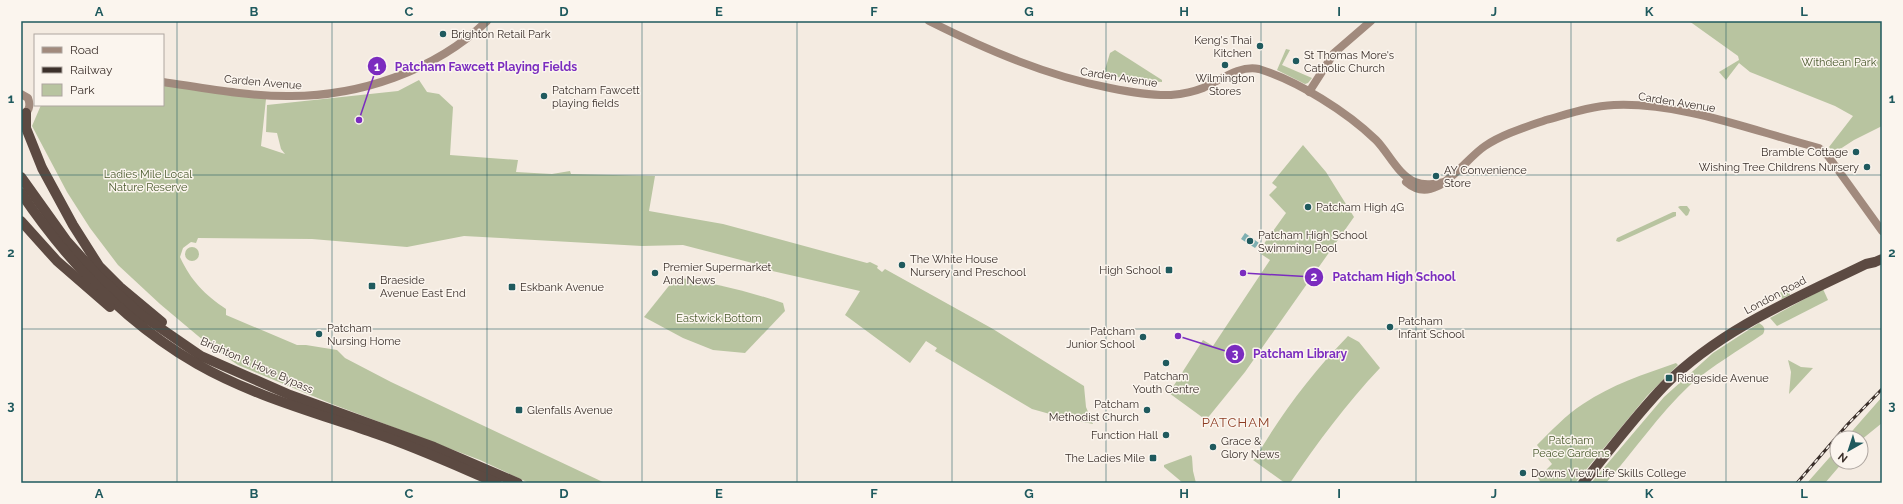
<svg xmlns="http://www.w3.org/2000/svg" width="1903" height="504" viewBox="0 0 1903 504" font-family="Raleway,sans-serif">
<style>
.green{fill:#b8c4a0}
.water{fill:#7fb0b2}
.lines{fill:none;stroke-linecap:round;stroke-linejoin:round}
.secondary{stroke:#a18a7d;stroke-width:8}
.highway{stroke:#5c4a42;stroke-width:10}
.rail-casing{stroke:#3b302b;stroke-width:3}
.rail{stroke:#fbf5ee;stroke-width:1.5;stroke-dasharray:4.5;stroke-linecap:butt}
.grid{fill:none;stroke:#1f5a5e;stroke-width:1;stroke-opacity:0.55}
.poi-dot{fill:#1f5a5e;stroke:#fbf5ee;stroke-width:1.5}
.labels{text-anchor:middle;stroke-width:3;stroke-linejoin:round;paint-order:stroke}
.poi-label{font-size:11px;fill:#3b302b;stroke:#fbf5ee;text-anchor:start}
.park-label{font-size:11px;fill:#4a5a2e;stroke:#fbf5ee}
.street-label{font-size:11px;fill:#3b302b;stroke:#fbf5ee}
.quarter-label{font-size:13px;letter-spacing:1px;fill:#8c3b22;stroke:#fbf5ee}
.leader{fill:none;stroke:#7b2cbf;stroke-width:1.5}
.callout-dot{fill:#7b2cbf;stroke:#fbf5ee;stroke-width:1.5}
.mark-label{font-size:12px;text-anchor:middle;font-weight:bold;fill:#fff}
.callout-label{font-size:12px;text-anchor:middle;font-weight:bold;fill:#7b2cbf;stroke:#fbf5ee;stroke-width:3;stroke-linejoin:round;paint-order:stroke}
.neatline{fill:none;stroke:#1f5a5e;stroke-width:1.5}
.grid-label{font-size:13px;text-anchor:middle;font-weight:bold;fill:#1f5a5e}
</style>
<rect width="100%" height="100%" fill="#f4ebe1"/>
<g class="green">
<polygon points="1689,21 1882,21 1882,126 1854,140 1834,153 1829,147 1853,116 1835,106 1750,72 1739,63 1726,80 1719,72 1739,60 1738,56"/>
<polygon points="1286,49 1290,50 1282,65 1312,78 1308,83 1305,84 1277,70"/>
<polygon points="1115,50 1162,80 1162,82 1128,80 1104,73 1110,53"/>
<path d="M419,80L427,92L439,94L453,107L450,155L518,160L516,172L552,174L570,171L571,174L655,176L649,211L723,224L867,263L870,262L878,266L877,268L882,272L885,269L993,329L1084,386L1086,407L1093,424L1064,418L1032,409L935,351L937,348L926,341L910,363L845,315L860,291L768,270V267L683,245L642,246L464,236L407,247L312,239L198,238L196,243L191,242L183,248L180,257C191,281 205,295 226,309V315L297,345H306L337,350L345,358L391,382L605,483H529L480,460L332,404L238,365L210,346L160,304L118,265L90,228L67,192L32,126L41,105H163V84L266,99L261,146L285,154L281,149L277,133L266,132L267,105L398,91Z"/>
<polygon points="1303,145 1326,172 1354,217 1245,372 1206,420 1169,393 1203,340 1213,346 1270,260 1258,252 1286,213 1269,195 1277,187 1272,183"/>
<polygon points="1680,206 1687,206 1690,210 1688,215 1686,216 1678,207"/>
<polygon points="1673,212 1676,212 1676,216 1619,242 1616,241 1617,238"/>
<circle cx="192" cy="254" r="7"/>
<path d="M676,277C712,283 748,291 783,303L785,311L745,353L713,350L683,338L644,317Z"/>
<polygon points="1823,289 1828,300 1777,326 1770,318"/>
<polygon points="1786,290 1790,293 1790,295 1782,299 1777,294"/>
<path d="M1759,323C1764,326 1766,329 1763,334C1738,351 1713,365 1690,385C1659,414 1634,451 1606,483H1591L1664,397L1713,353Z"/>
<path d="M1348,336L1359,342L1380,368C1346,404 1318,442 1290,483H1285L1253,460L1255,459C1281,414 1312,373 1348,336Z"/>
<polygon points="1788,360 1801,367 1813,368 1789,394 1791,372"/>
<path d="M1676,363L1678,365L1647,396L1575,483H1541L1538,478L1552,464L1537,445C1551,431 1566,415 1583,404C1611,385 1644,374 1676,363Z"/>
<polygon points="1882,397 1882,423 1861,440 1861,438 1846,438"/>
<polygon points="1837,449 1837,462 1843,462 1825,483 1807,483"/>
<polygon points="1191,455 1192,457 1193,471 1196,483 1183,483 1164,467 1164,465"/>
</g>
<polygon class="water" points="1245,233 1259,243 1255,248 1241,239"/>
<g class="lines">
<g class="secondary">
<path d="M929,21C987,50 1047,76 1110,88C1130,92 1151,96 1171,95C1182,94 1193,92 1203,88C1221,80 1239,65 1259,69C1298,81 1347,112 1376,140C1388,152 1398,175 1415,182C1425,186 1435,184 1445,182"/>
<path d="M163,82C204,88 246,96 287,96C358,97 435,71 487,21"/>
<polyline points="1309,92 1334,53 1371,21"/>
<path d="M21,94L28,98C31,106 29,113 21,115"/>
<path d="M1406,182C1436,208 1462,161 1485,146C1503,134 1526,127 1546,120C1568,114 1591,106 1614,105C1682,102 1753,131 1819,148L1828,156L1882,231"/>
</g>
<g class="highway">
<polyline points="26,113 26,128 42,168 73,225 99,266 120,287 162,322"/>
<polyline points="21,177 66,240 98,276 140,314 201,356 290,395 434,447 518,483"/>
<path d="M21,193C67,261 126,323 197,364C253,396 317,413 377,434C418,448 457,466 497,483"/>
<polyline points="21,221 57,261 110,307"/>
<path d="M1583,483C1610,450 1635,416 1665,385C1721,329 1796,298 1866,264L1875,262L1882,259"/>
</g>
<g class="rail-casing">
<polyline id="rail" points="1797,483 1847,425 1882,389"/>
</g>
<use href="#rail" class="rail"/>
</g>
<path class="grid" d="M177,21V483M332,21V483M487,21V483M642,21V483M797,21V483M952,21V483M1106,21V483M1261,21V483M1416,21V483M1571,21V483M1726,21V483M21,175H1882M21,329H1882"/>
<g class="poi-dot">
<circle cx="443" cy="34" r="4"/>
<circle cx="1260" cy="46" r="4"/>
<circle cx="1296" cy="61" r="4"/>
<circle cx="1225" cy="65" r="4"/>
<circle cx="544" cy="96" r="4"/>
<circle cx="1856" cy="152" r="4"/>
<circle cx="1867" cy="167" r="4"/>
<circle cx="1436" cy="176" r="4"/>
<circle cx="1308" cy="207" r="4"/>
<circle cx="1250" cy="241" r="4"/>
<circle cx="902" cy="265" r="4"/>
<rect x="1165" y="266" width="8" height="8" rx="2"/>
<circle cx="655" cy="273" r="4"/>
<rect x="368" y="282" width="8" height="8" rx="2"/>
<rect x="508" y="283" width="8" height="8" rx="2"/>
<circle cx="1390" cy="327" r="4"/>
<circle cx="319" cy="334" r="4"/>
<circle cx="1143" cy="337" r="4"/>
<circle cx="1166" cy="363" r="4"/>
<rect x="1665" y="374" width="8" height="8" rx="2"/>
<rect x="515" y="406" width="8" height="8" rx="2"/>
<circle cx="1147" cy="410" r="4"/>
<circle cx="1166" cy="435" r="4"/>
<circle cx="1213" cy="447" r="4"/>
<rect x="1149" y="454" width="8" height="8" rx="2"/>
<circle cx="1523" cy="473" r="4"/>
</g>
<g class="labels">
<g class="poi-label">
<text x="451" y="38">Brighton Retail Park</text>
<text x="1252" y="44" text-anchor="end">Keng's Thai<tspan x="1252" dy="13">Kitchen</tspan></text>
<text x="1304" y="59">St Thomas More's<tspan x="1304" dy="13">Catholic Church</tspan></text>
<text x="1225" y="82" text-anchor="middle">Wilmington<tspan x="1225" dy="13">Stores</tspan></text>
<text x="552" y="94">Patcham Fawcett<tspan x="552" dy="13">playing fields</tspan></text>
<text x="1848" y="156" text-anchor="end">Bramble Cottage</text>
<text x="1859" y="171" text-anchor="end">Wishing Tree Childrens Nursery</text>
<text x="1444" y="174">AY Convenience<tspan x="1444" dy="13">Store</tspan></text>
<text x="1316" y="211">Patcham High 4G</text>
<text x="1258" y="239">Patcham High School<tspan x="1258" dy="13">Swimming Pool</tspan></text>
<text x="910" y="263">The White House<tspan x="910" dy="13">Nursery and Preschool</tspan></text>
<text x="663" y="271">Premier Supermarket<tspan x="663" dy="13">And News</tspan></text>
<text x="1161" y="274" text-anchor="end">High School</text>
<text x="380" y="284">Braeside<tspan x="380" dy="13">Avenue East End</tspan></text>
<text x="520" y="291">Eskbank Avenue</text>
<text x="1398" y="325">Patcham<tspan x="1398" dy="13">Infant School</tspan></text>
<text x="327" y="332">Patcham<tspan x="327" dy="13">Nursing Home</tspan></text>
<text x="1135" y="335" text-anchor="end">Patcham<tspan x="1135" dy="13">Junior School</tspan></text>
<text x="1166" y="380" text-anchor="middle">Patcham<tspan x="1166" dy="13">Youth Centre</tspan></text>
<text x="1677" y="382">Ridgeside Avenue</text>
<text x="1139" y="408" text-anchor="end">Patcham<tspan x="1139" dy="13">Methodist Church</tspan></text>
<text x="527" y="414">Glenfalls Avenue</text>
<text x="1158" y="439" text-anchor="end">Function Hall</text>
<text x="1221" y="445">Grace &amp;<tspan x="1221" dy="13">Glory News</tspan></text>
<text x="1145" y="462" text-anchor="end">The Ladies Mile</text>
<text x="1531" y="477">Downs View Life Skills College</text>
</g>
<g class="park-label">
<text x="1839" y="66">Withdean Park</text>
<text x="148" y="178">Ladies Mile Local<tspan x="148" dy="13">Nature Reserve</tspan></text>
<text x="719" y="322">Eastwick Bottom</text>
<text x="1571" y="444">Patcham<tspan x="1571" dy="13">Peace Gardens</tspan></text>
</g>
<g class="street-label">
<text transform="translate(1119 77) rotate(9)" y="4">Carden Avenue</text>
<text transform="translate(263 82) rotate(5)" y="4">Carden Avenue</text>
<text transform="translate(1677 102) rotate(9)" y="4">Carden Avenue</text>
<text transform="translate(1775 295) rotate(-28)" y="4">London Road</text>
<text transform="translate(257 365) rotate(24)" y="4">Brighton &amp; Hove Bypass</text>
</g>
<g class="quarter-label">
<text x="1236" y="427">PATCHAM</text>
</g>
</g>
<path class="leader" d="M359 120L377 66M1243 273L1314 277M1178 336L1235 354"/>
<g class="callout-dot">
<circle cx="359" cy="120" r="4"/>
<circle cx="1243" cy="273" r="4"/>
<circle cx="1178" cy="336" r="4"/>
<circle cx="377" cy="66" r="10"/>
<circle cx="1314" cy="277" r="10"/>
<circle cx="1235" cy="354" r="10"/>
</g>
<g class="mark-label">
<text x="377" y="71">1</text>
<text x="1314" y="281">2</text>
<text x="1235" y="358">3</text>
</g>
<g class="callout-label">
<text x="486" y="71">Patcham Fawcett Playing Fields</text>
<text x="1394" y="281">Patcham High School</text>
<text x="1300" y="358">Patcham Library</text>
</g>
<rect width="1903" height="504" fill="none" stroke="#fbf5ee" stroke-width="44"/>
<rect x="34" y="34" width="130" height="72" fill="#fbf5ee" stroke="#aea6a0"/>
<rect x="42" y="47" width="20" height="6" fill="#a18a7d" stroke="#aea6a0"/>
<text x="70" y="54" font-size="12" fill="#3b302b">Road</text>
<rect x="42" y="67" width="20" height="6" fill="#3b302b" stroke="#aea6a0"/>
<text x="70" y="74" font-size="12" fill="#3b302b">Railway</text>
<rect x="42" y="84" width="20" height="12" fill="#b8c4a0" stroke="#aea6a0"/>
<text x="70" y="94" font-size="12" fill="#3b302b">Park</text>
<g transform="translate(1849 450) rotate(219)"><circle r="19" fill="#fbf5ee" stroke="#aea6a0"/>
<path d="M0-3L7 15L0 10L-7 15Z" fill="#1f5a5e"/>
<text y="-6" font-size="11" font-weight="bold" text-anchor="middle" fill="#3b302b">N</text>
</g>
<rect x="22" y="22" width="1859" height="460" class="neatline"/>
<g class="grid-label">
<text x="99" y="16">A</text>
<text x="254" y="16">B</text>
<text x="409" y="16">C</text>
<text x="564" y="16">D</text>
<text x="719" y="16">E</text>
<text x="874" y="16">F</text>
<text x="1029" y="16">G</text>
<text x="1184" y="16">H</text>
<text x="1339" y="16">I</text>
<text x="1494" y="16">J</text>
<text x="1649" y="16">K</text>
<text x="1804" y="16">L</text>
<text x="11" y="103">1</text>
<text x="1892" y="103">1</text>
<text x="11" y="257">2</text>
<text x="1892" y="257">2</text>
<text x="11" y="410">3</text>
<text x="1892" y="410">3</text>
<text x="99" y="498">A</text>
<text x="254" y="498">B</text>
<text x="409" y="498">C</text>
<text x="564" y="498">D</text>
<text x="719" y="498">E</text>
<text x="874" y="498">F</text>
<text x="1029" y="498">G</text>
<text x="1184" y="498">H</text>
<text x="1339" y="498">I</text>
<text x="1494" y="498">J</text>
<text x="1649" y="498">K</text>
<text x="1804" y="498">L</text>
</g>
</svg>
